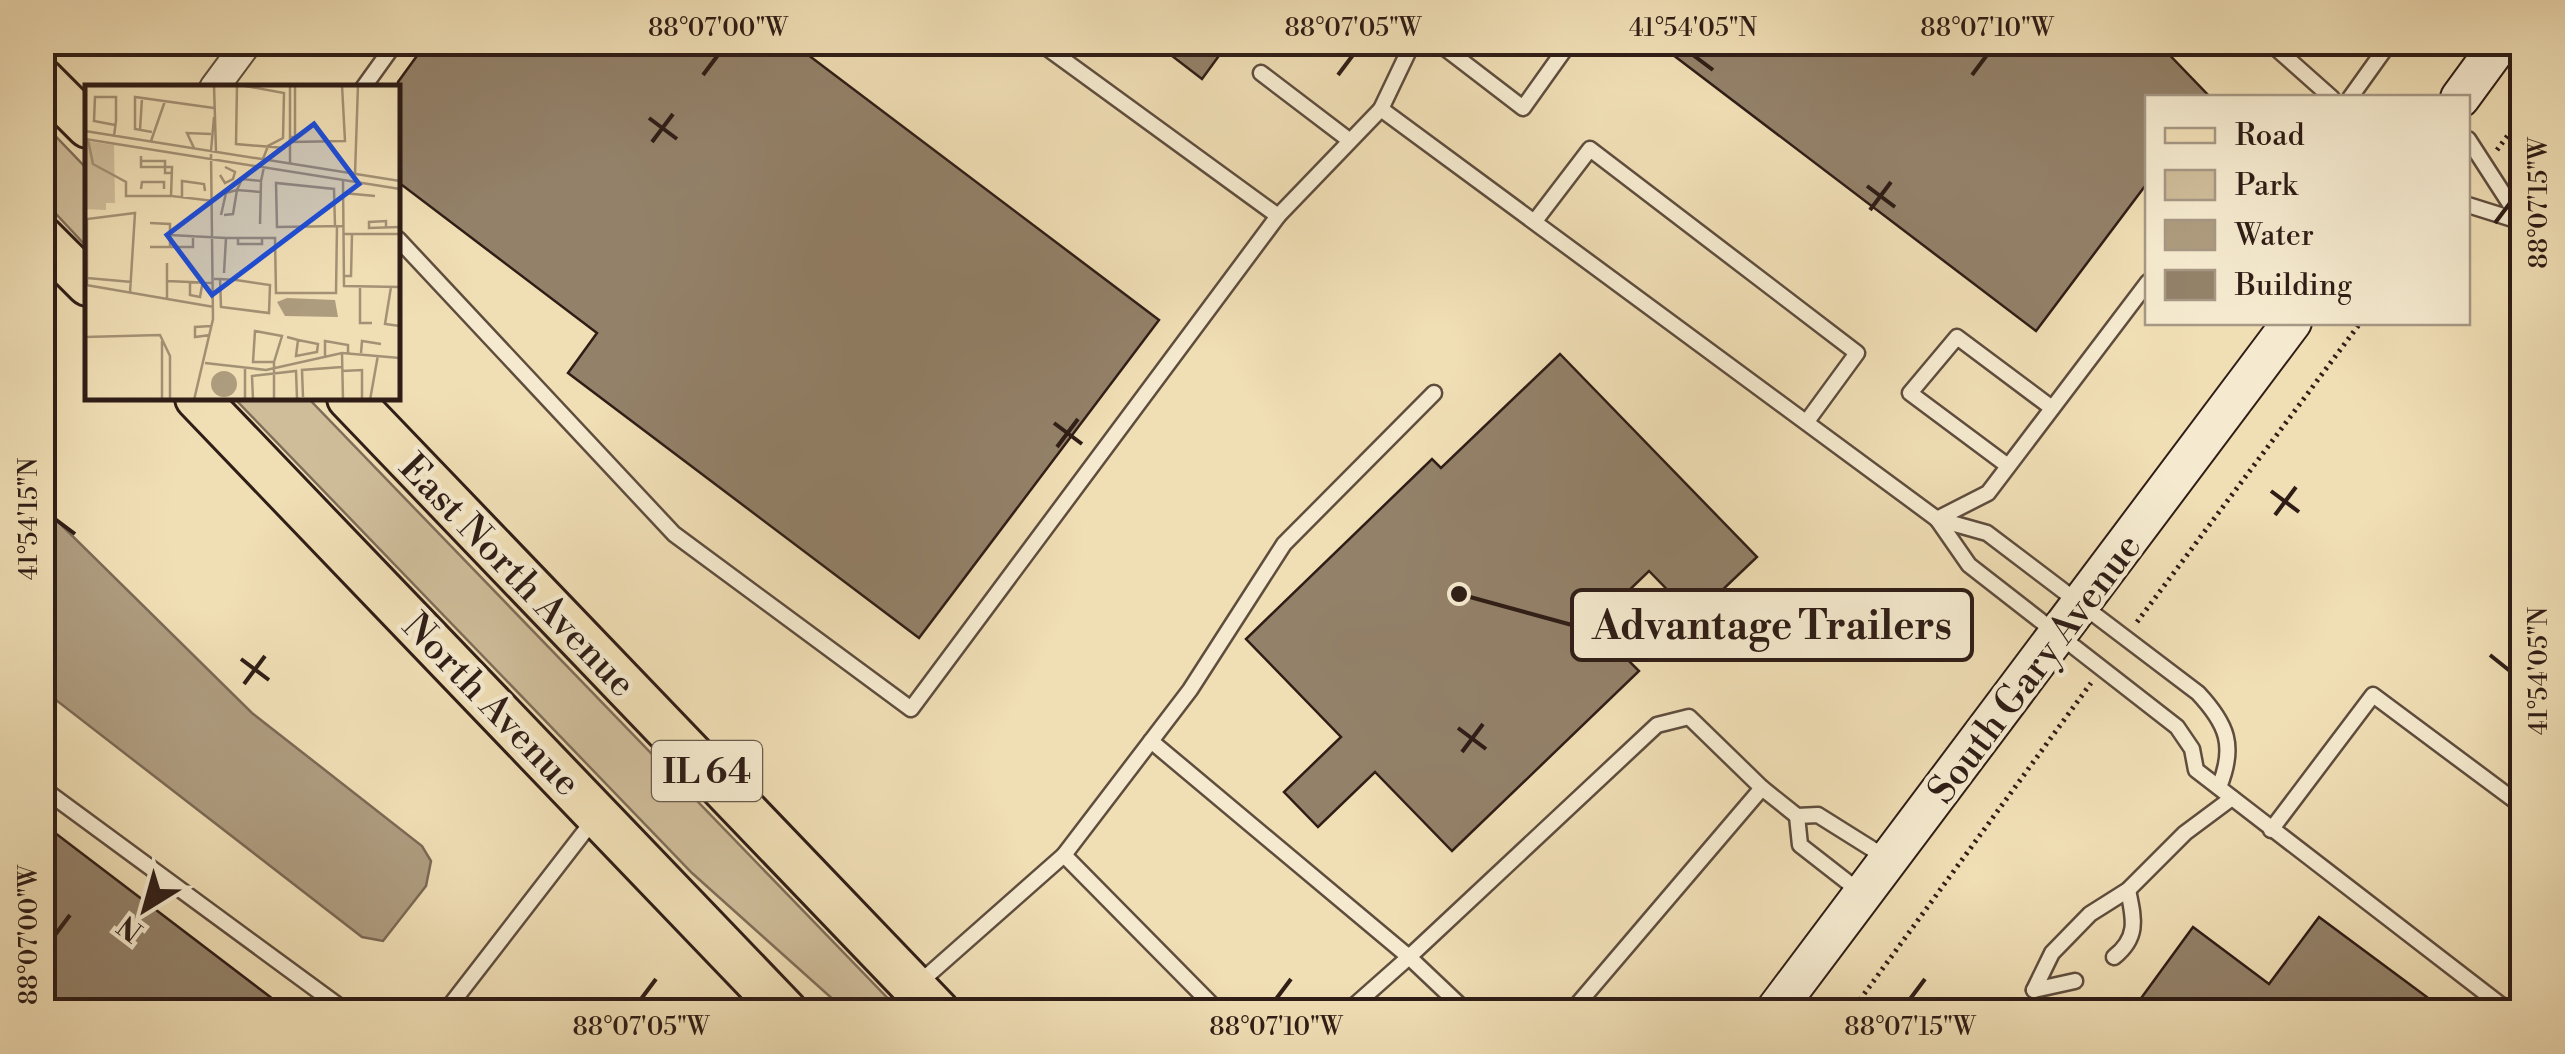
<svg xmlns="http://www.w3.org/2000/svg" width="2565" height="1054" viewBox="0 0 2565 1054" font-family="'Libre Bodoni',serif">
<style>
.green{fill:#cfbd9a;stroke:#7f6d58;stroke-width:2.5}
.water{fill:#ae9c7f;stroke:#7b6955;stroke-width:2.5}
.building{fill:#938169;stroke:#2f1d16;stroke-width:2.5}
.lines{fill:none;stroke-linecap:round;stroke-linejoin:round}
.service-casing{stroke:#5f4d3e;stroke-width:19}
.minor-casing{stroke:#5f4d3e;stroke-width:32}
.secondary-casing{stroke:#2f1d16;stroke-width:42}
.primary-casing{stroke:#2f1d16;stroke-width:48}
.path{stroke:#2f1d16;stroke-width:5;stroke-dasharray:2.5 5;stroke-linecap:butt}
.service{stroke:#f5eacf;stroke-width:14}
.minor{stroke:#f5eacf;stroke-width:28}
.secondary{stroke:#f5eacf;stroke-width:38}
.primary{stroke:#f0deb5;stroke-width:42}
.ticks{fill:none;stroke:#2f1d16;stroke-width:4}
.labels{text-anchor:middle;stroke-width:9;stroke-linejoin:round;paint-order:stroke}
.shield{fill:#f5eacf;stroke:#6a5a4e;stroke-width:2.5}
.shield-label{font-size:35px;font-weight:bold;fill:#2f1d16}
.street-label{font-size:38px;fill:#2f1d16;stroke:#f5eacf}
.inset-road{fill:none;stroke:#a39175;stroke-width:2.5}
.view{fill:#1d4ed8;fill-opacity:0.15;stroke:#1d4ed8;stroke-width:5}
.inset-edge{fill:none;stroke:#2f1d16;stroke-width:5}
.leader{fill:none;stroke:#2f1d16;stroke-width:4}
.callout-dot{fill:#2f1d16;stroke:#f5eacf;stroke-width:4}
.callout{fill:#f5eacf;stroke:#2f1d16;stroke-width:4}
.callout-label{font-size:40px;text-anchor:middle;font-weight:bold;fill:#2f1d16}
.neatline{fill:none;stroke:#2f1d16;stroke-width:4}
.ticks-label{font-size:25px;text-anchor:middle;fill:#2f1d16}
</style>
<rect width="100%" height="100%" fill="#f0deb5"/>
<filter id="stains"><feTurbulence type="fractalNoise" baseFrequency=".002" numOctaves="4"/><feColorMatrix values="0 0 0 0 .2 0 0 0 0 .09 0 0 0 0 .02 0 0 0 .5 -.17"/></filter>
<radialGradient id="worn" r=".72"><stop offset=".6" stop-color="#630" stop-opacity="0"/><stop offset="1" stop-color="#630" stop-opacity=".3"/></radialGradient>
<g class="green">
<polygon points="42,122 87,169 87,247 43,200"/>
<polygon points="234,398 308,398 900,1011 846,1011 692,873"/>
</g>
<polygon class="water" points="42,506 252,713 422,846 431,861 426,886 383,941 362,937 43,690"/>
<g class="building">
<polygon points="427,42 791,42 1159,320 919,638 568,373 597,333 398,182 398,82"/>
<polygon points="1154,42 1229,42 1202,79"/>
<polygon points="1656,42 2157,42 2211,98 2148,98 2148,182 2036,331"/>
<polygon points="1560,354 1757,557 1694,617 1649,571 1593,625 1639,671 1452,851 1375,772 1318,827 1284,792 1341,737 1246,639 1432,459 1441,468"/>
<polygon points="42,823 290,1012 42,1012"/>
<polygon points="2319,917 2447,1012 2131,1012 2193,927 2269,984"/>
</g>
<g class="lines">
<g class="service-casing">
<g id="service">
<polyline points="1413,42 1381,109 1937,519 1988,493 2148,282"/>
<polyline points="1437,42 1523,108 1570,42"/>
<polyline points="2269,42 2332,98"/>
<polyline points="1261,73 1349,140"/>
<polyline points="363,88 396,42"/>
<polyline points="2350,98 2390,42"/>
<polyline points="2468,139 2521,221"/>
<polyline points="2468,205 2519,221"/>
<polyline points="1278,216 1381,109"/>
<polyline points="1535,221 1590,149 1857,353 1808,420"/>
<polyline points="398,239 674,534 911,709 1278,216 1039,42"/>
<polyline points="2008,466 1910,393 1957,337 2052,408"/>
<polyline points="1937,519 1969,565 2177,727 2192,749 2196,770 2510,1012"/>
<path d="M1937,519L1987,533L2198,693C2227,724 2236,746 2219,787"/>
<polyline points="1151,741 1409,957 1657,725 1689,717 1762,788"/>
<polyline points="42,788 347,1012"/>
<polyline points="1797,816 1800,845 1859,891"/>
<polyline points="2271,830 2373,695 2522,806"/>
<polyline points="1064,855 1190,690 1284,544 1434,393"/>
<path d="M2114,957C2139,937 2134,919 2128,890"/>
<polyline points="918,984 1064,855 1219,1012"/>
<polyline points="2034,990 2052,953 2090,914 2128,890 2185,833 2232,798"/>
<polyline points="2034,990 2075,981"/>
<polyline points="445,1012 595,818"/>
<polyline points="1347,1012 1409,957 1467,1012"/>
<polyline points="1571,1012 1762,788 1797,816 1818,815 1885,857"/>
</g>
</g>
<g class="minor-casing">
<polyline id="minor" points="214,88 248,42"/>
</g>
<g class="secondary-casing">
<g id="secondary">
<polyline points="2460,98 2501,42"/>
<polyline points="1774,1012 2292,322"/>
</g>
</g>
<g class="primary-casing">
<g id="primary">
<polyline points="42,80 88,126"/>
<polyline points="42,238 88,284"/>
<polyline points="197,398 786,1012"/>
<polyline points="349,398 938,1012"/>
</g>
</g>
<g class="path">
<polyline points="2497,150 2522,116"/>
<polyline points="2137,622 2361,322"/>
<polyline points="1851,1012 2091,683"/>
</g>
<use href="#service" class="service"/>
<use href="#minor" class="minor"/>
<use href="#secondary" class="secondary"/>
<use href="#primary" class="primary"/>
</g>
<path class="ticks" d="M1693,55L1713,70M703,75L718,55M1338,75L1353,55M1972,75L1987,55M649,118L677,139M652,142L673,114M1867,186L1895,207M1870,210L1891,182M2495,223L2510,203M1054,423L1082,444M1057,447L1078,419M2271,491L2299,512M2275,515L2296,487M55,519L75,534M2490,655L2510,671M241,659L269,680M244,684L265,656M1458,728L1486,749M1462,752L1483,724M55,935L70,915M641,999L656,979M1276,999L1291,979M1910,999L1925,979"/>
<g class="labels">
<rect class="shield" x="652" y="741" width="110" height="60" rx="8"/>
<g class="shield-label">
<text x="707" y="783">IL 64</text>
</g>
<g class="street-label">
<text transform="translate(518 575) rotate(46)" y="13">East North Avenue</text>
<text transform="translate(2034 668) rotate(-53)" y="13">South Gary Avenue</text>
<text transform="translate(492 704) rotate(46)" y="13">North Avenue</text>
</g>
</g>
<g transform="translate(85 85)">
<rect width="315" height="315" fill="#f0deb5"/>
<path d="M0,56L29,60L30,118H21V125L0,124Z" fill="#cfbd9a"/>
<path d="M202,213L250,215L253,232L200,231L192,217ZM126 299a13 13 0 1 1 26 0a13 13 0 1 1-26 0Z" fill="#ae9c7f"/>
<path class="inset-road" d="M129,0L131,67M152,0L151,59L200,63M155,0L199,8L198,53L183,61L178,74M205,0V79M55,45L57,13M0,46L315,96M67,47L50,44V12L129,23M29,51L31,36V12H10L9,36L30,40M205,52H210V0M0,54L315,104M3,55L8,79L41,97V111H86M66,56L80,16M205,57L260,56L257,0M109,63L102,48L126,49M126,66L129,32M56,71V82H87L86,111L129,116M56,76H80V88H87M270,89L273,0M135,90L140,98L148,94L150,87L140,82M258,95L259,201L315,202M56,104L57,97H79V104M258,108L290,111M97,112V96L119,99L120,106M136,130L141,108L152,105L157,94L176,96L179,82M139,130L148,129L152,105L176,107M65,138L85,139V162M175,139L176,96M250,141L249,104L191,98L192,142L258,141M301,143V136L284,137V143L315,142M267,149H315M85,150L141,153M153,153V159H177V153M65,162H108V150M139,188L141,153H190L191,208H251L252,141M258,191H266L267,149H258M2,193L47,197M129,194H135L151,195L185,200L184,228L136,222L135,194M82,196L128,198M105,196V210L115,212L118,195M1,200L129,222M2,201V134L50,128L45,208M275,202V238H287M306,202L300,239L315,241M82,214V178M125,250L110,252V242L126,241M0,252L75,250L85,271V315M202,252L213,255L211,271L232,267L233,259L213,255M77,256V315M257,268L258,315M276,268L277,256L296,259M240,271V256L263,260V268M120,278L181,285L257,268L315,273M160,284V315M257,286L277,285V315M218,312L217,285L257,282M109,315L128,234L126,69M168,315L167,291L211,286L212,313M183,315L189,314V277H168L170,246L197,251L189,277M285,315L293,270"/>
<path class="view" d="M229,39L274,99L127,210L82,150Z"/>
<rect width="315" height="315" class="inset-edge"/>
</g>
<path class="leader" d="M1459 594L1572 625"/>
<circle class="callout-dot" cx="1459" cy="594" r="10"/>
<rect class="callout" x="1572" y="590" width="400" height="70" rx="10"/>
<g class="callout-label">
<text x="1772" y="639">Advantage Trailers</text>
</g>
<rect width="2565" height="1054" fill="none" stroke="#f0deb5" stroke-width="110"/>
<rect x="2145" y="95" width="325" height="230" fill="#f5eacf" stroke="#a69885" stroke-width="2.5"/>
<rect x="2165" y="128" width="50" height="15" fill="#f0deb5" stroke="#a69885" stroke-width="2.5"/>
<text x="2235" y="145" font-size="30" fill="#2f1d16">Road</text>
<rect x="2165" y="170" width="50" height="30" fill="#cfbd9a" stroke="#a69885" stroke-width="2.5"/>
<text x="2235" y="195" font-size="30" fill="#2f1d16">Park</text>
<rect x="2165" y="220" width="50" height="30" fill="#ae9c7f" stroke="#a69885" stroke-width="2.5"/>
<text x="2235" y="245" font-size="30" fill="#2f1d16">Water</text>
<rect x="2165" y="270" width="50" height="30" fill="#938169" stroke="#a69885" stroke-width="2.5"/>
<text x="2235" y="295" font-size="30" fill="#2f1d16">Building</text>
<g transform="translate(145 909) rotate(217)" stroke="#f5eacf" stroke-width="8" paint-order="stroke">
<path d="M0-8L18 38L0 25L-18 38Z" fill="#2f1d16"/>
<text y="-15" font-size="28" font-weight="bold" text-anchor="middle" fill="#2f1d16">N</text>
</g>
<rect x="55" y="55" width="2455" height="944" class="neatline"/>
<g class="ticks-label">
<text x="718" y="36">88°07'00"W</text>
<text x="1353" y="36">88°07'05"W</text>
<text x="1693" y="36">41°54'05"N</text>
<text x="1987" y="36">88°07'10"W</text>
<text transform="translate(2538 203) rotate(-90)" y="9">88°07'15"W</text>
<text transform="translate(28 519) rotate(-90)" y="9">41°54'15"N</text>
<text transform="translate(2538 671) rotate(-90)" y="9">41°54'05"N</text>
<text transform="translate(28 935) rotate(-90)" y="9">88°07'00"W</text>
<text x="641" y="1035">88°07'05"W</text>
<text x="1276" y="1035">88°07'10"W</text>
<text x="1910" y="1035">88°07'15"W</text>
</g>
<rect width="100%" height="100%" filter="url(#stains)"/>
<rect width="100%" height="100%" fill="url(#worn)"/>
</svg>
